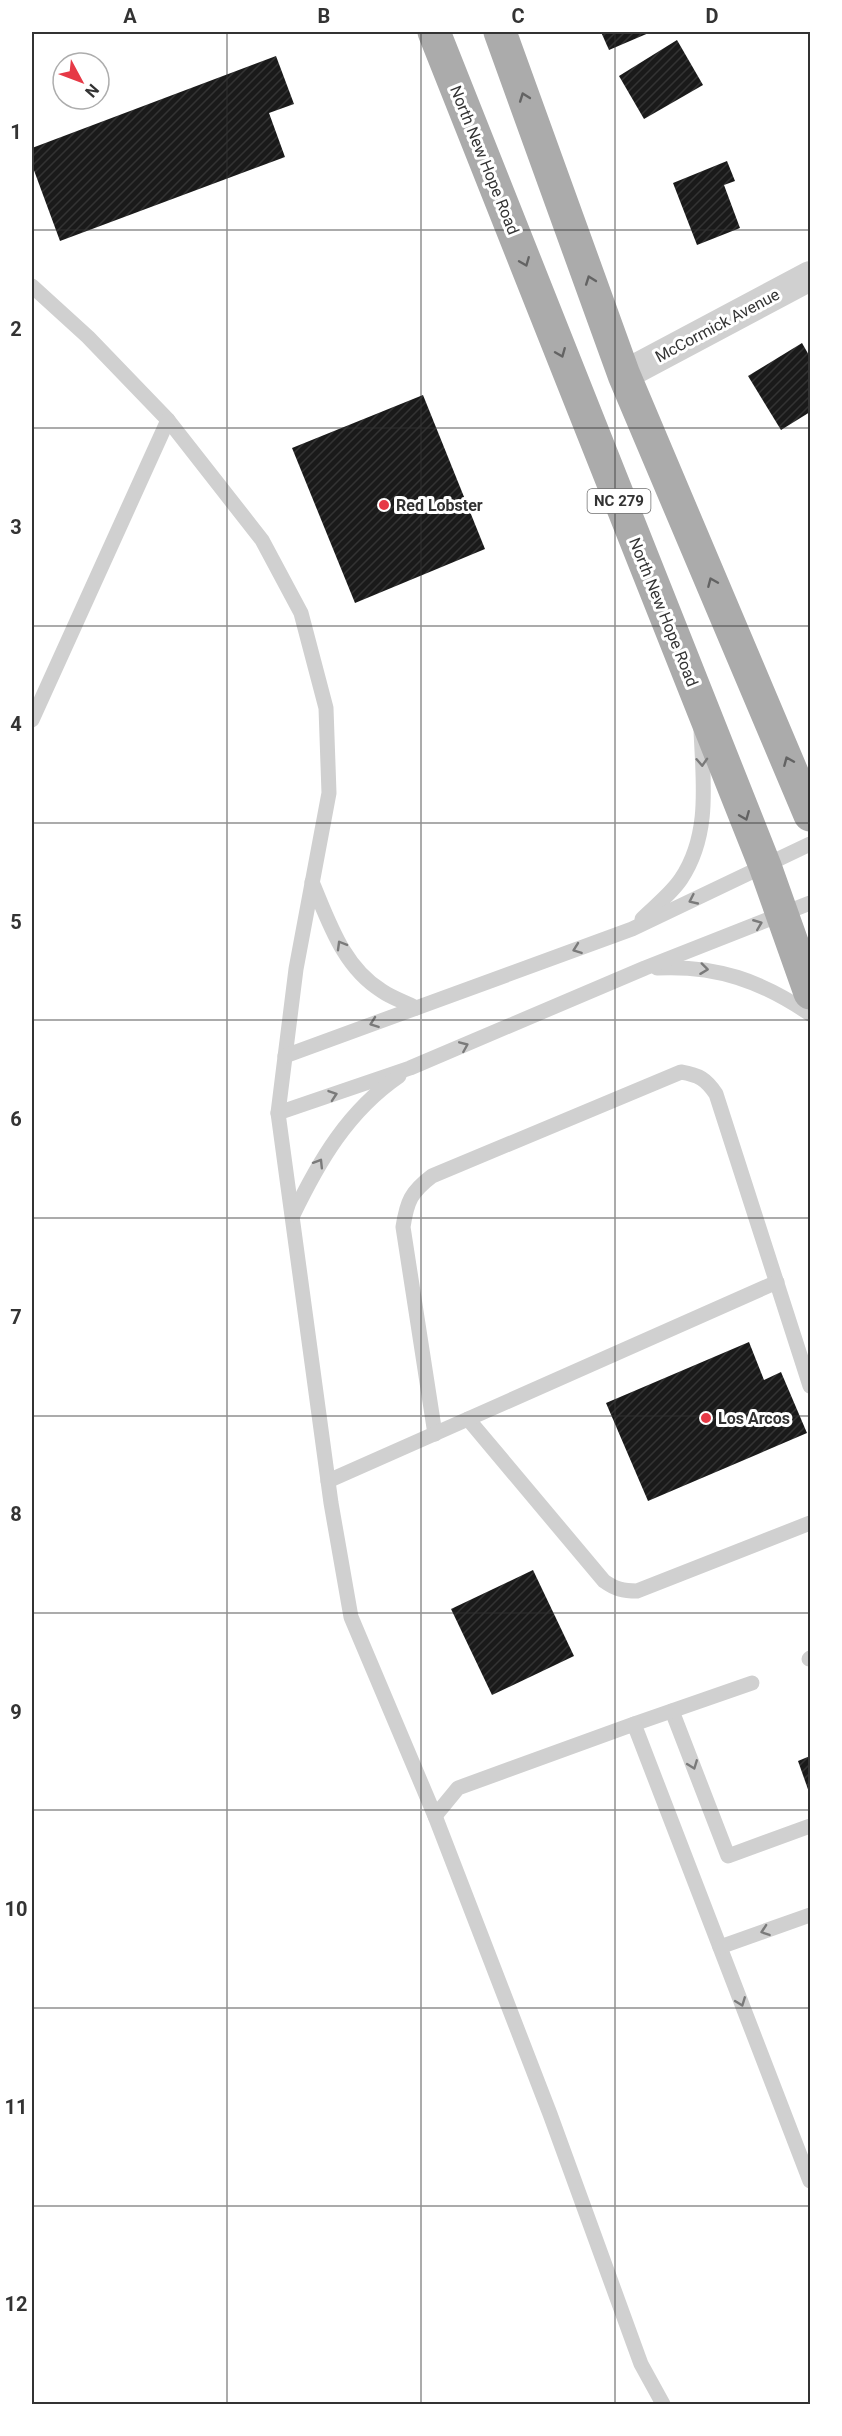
<svg xmlns="http://www.w3.org/2000/svg" width="842" height="2436" viewBox="0 0 842 2436" font-family="Roboto,sans-serif">
<style>
.building{fill:url(#building-hatch)}
.lines{fill:none;stroke-linecap:round;stroke-linejoin:round}
.lane{stroke:#d0d0d0;stroke-width:15}
.street{stroke:#d0d0d0;stroke-width:30}
.primary{stroke:#ababab;stroke-width:33}
.oneway{stroke:#636363}
.oneway2{stroke:#7a7a7a}
.grid{fill:none;stroke:#333;stroke-width:1.5;stroke-opacity:0.55}
.poi-dot{fill:#e63946;stroke:#fff;stroke-width:2}
.labels{text-anchor:middle;stroke-width:6;stroke-linejoin:round;paint-order:stroke}
.shield{fill:#fff;stroke:#707070;stroke-width:1.5}
.shield-label{font-size:15px;font-weight:bold;fill:#333}
.street-label{font-size:16px;fill:#333;stroke:#fff}
.poi-label{font-size:16px;font-weight:bold;fill:#333;stroke:#fff;text-anchor:start}
.neatline{fill:none;stroke:#333;stroke-width:2}
.grid-label{font-size:20px;text-anchor:middle;font-weight:bold;fill:#333}
</style>
<defs>
<pattern id="building-hatch" width="6" height="6" patternUnits="userSpaceOnUse" patternTransform="scale(1.5)"><rect width="6" height="6" fill="#1a1a1a"/><path d="M-1 1l2-2M0 6l6-6M5 7l2-2" fill="none" stroke="#333"/></pattern>
</defs>
<rect width="100%" height="100%" fill="#fff"/>
<g class="building">
<polygon points="601,32 651,32 609,50"/>
<polygon points="677,40 703,85 644,119 619,76"/>
<polygon points="276,56 294,104 269,113 285,157 60,241 32,165 32,148"/>
<polygon points="727,161 735,181 724,185 740,228 697,245 673,183"/>
<polygon points="802,343 810,357 810,412 781,430 748,376"/>
<polygon points="423,395 485,549 355,603 292,448"/>
<polygon points="749,1342 764,1380 781,1372 807,1433 648,1501 606,1403"/>
<polygon points="533,1570 574,1656 492,1695 451,1609"/>
<polygon points="810,1756 810,1795 798,1761"/>
</g>
<g class="lines">
<g class="lane">
<polyline points="32,286 88,337 168,420 262,540 301,613 326,708 329,793 296,969 278,1113 331,1503 351,1617 435,1816 550,2114 641,2364 663,2404"/>
<polyline points="32,720 168,420"/>
<path d="M312,882C329,922 343,967 382,991C392,998 405,1002 416,1008"/>
<path d="M642,919C654,907 671,894 681,879C711,834 703,781 701,730"/>
<path d="M657,968C717,965 761,981 810,1014"/>
<polyline points="285,1056 632,929 810,844"/>
<polyline points="278,1113 410,1068 645,968 810,903"/>
<path d="M293,1215C319,1161 348,1111 399,1076"/>
<path d="M468,1419L604,1581C615,1589 623,1591 637,1591L810,1523"/>
<path d="M435,1434L403,1227C407,1201 411,1192 432,1176L681,1072C699,1075 706,1079 716,1094L810,1386"/>
<polyline points="328,1481 777,1282"/>
<polyline points="809,1659 810,1658"/>
<polyline points="672,1711 728,1856 810,1826"/>
<polyline points="634,1724 752,1683"/>
<polyline points="435,1816 458,1788 634,1724 810,2181"/>
<polyline points="720,1947 810,1915"/>
</g>
<polyline class="street" points="624,375 810,276"/>
<g class="primary">
<polyline points="434,32 765,866 810,993"/>
<polyline points="500,32 624,375 810,815"/>
</g>
</g>
<defs><path id="oneway-chevron" d="M-2-3.5L2.5 0L-2 3.5" fill="none" stroke-width="1.6" stroke-linecap="round" stroke-linejoin="round" transform="scale(1.5)"/></defs>
<g class="oneway">
<use href="#oneway-chevron" transform="translate(524 97) rotate(-110)"/>
<use href="#oneway-chevron" transform="translate(525 262) rotate(68)"/>
<use href="#oneway-chevron" transform="translate(590 280) rotate(-110)"/>
<use href="#oneway-chevron" transform="translate(561 353) rotate(68)"/>
<use href="#oneway-chevron" transform="translate(712 582) rotate(-113)"/>
<use href="#oneway-chevron" transform="translate(788 761) rotate(-113)"/>
<use href="#oneway-chevron" transform="translate(745 816) rotate(68)"/>
</g>
<g class="oneway2">
<use href="#oneway-chevron" transform="translate(702 762) rotate(87)"/>
<use href="#oneway-chevron" transform="translate(693 900) rotate(155)"/>
<use href="#oneway-chevron" transform="translate(758 924) rotate(-22)"/>
<use href="#oneway-chevron" transform="translate(341 945) rotate(-120)"/>
<use href="#oneway-chevron" transform="translate(577 949) rotate(160)"/>
<use href="#oneway-chevron" transform="translate(704 969) rotate(7)"/>
<use href="#oneway-chevron" transform="translate(374 1023) rotate(160)"/>
<use href="#oneway-chevron" transform="translate(464 1046) rotate(-23)"/>
<use href="#oneway-chevron" transform="translate(333 1095) rotate(-19)"/>
<use href="#oneway-chevron" transform="translate(319 1163) rotate(-58)"/>
<use href="#oneway-chevron" transform="translate(693 1765) rotate(69)"/>
<use href="#oneway-chevron" transform="translate(765 1931) rotate(161)"/>
<use href="#oneway-chevron" transform="translate(741 2002) rotate(69)"/>
</g>
<path class="grid" d="M227,32V2404M421,32V2404M615,32V2404M32,230H810M32,428H810M32,626H810M32,823H810M32,1020H810M32,1218H810M32,1416H810M32,1613H810M32,1810H810M32,2008H810M32,2206H810"/>
<g class="poi-dot">
<circle cx="384" cy="505" r="6"/>
<circle cx="706" cy="1418" r="6"/>
</g>
<g class="labels">
<rect class="shield" x="587.5" y="489" width="63" height="24" rx="4.5"/>
<g class="shield-label">
<text x="619" y="506">NC 279</text>
</g>
<g class="street-label">
<text transform="translate(485 160) rotate(68)" y="6">North New Hope Road</text>
<text transform="translate(717 325) rotate(-28)" y="6">McCormick Avenue</text>
<text transform="translate(664 612) rotate(68)" y="6">North New Hope Road</text>
</g>
<g class="poi-label">
<text x="396" y="511">Red Lobster</text>
<text x="718" y="1424">Los Arcos</text>
</g>
</g>
<rect width="842" height="2436" fill="none" stroke="#ffffff" stroke-width="66"/>
<g transform="translate(81 81) rotate(131)"><circle r="28" fill="#ffffff" stroke="#adadad" stroke-width="1.5"/>
<path d="M0-4.5L10 22L0 15L-10 22Z" fill="#e63946"/>
<text y="-9" font-size="16" font-weight="bold" text-anchor="middle" fill="#333333">N</text>
</g>
<rect x="33" y="33" width="776" height="2370" class="neatline"/>
<g class="grid-label">
<text x="130" y="23">A</text>
<text x="324" y="23">B</text>
<text x="518" y="23">C</text>
<text x="712" y="23">D</text>
<text x="16" y="139">1</text>
<text x="16" y="336">2</text>
<text x="16" y="534">3</text>
<text x="16" y="731">4</text>
<text x="16" y="929">5</text>
<text x="16" y="1126">6</text>
<text x="16" y="1324">7</text>
<text x="16" y="1521">8</text>
<text x="16" y="1719">9</text>
<text x="16" y="1916">10</text>
<text x="16" y="2114">11</text>
<text x="16" y="2311">12</text>
</g>
</svg>
